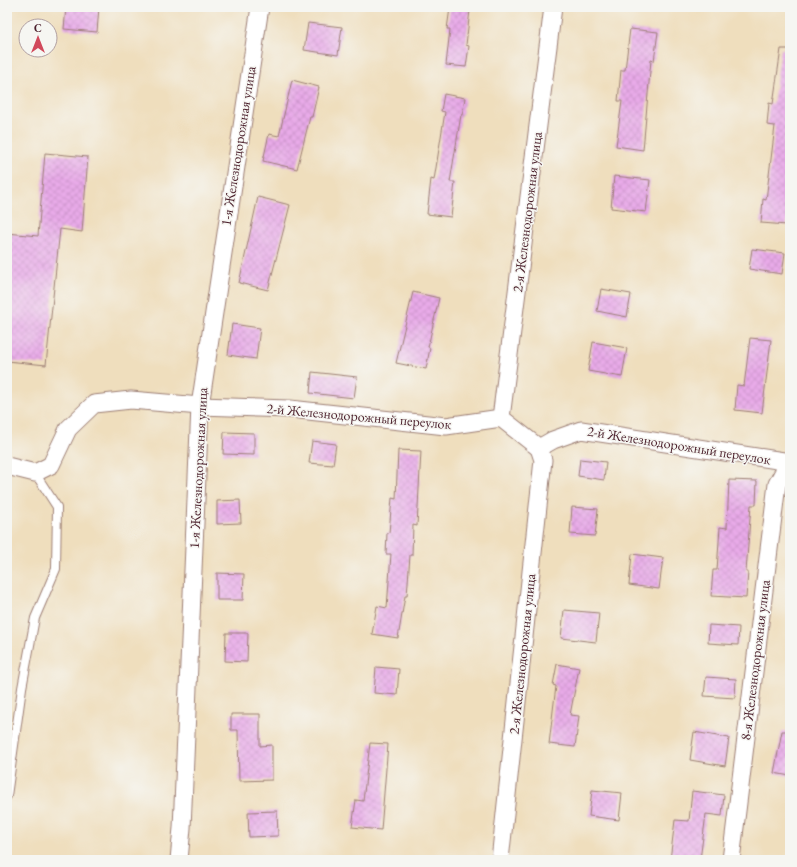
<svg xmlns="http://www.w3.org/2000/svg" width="797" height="867" viewBox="0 0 797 867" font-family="'EB Garamond',serif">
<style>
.building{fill:url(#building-cross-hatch)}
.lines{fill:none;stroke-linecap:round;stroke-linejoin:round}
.service-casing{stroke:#9c7e74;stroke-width:10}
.minor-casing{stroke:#9c7e74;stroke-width:19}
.service{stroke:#fff;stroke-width:8}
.minor{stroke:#fff;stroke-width:17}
.labels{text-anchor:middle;stroke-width:3;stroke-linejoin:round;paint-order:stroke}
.street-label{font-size:14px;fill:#4a1f2b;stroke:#f6f6f2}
</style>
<defs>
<pattern id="building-cross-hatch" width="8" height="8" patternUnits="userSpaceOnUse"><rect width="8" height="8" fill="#e8aae8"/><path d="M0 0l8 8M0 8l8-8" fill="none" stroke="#c892c7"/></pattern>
</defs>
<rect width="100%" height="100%" fill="#f6f6f2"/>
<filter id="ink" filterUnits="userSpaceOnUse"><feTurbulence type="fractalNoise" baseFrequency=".025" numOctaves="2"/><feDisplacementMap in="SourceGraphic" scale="8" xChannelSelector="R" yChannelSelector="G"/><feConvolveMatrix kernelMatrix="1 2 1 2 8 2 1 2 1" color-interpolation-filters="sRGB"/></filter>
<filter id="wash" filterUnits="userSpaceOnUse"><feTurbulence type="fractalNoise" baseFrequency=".012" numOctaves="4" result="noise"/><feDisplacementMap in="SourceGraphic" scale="16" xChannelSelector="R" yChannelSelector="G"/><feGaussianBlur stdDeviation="0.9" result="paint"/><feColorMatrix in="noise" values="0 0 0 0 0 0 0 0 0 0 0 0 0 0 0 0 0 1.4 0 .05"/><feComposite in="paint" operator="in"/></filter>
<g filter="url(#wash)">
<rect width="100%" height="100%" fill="#efdebd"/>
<g id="blocks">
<g class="building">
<polygon points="66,7 99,7 97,32 64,29"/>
<polygon points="450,8 470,10 466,45 469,46 466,67 446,65 450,29 447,29"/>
<polygon points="308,23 342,27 338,55 304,50"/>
<polygon points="630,29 658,32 654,61 651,60 643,150 616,146 622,101 618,101 621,70 625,70"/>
<polygon points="781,49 790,49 790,186 787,225 761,223 763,199 766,200 775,126 767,125 769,103 773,104"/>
<polygon points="292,80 319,87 312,117 310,117 297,169 263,161 269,134 279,136"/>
<polygon points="444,94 465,98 462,115 461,115 450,182 455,182 451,217 427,214 431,179 434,180 445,112 441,111"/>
<polygon points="45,153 88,157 82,232 60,229 46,365 7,361 7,233 38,236"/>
<polygon points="614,176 650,180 646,212 611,208"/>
<polygon points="258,197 290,205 268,290 239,283"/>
<polygon points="752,249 785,253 782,274 749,269"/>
<polygon points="601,289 631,294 627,317 597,311"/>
<polygon points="413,292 439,298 428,347 430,348 426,369 396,363"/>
<polygon points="232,324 260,328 256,359 228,355"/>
<polygon points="750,338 771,340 762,413 735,410 737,385 744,386"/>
<polygon points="593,342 627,348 622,377 588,371"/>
<polygon points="312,372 357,377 354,398 310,393"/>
<polygon points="224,432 254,433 254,455 223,454"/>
<polygon points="312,441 336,444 333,465 309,463"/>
<polygon points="398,450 421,451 417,526 413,525 412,555 410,555 407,596 405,596 398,638 372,634 377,606 387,608 391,554 386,554 387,533 389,533 392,498 396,499"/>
<polygon points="580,459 606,462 604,480 578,476"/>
<polygon points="729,480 757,481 756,505 751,505 746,572 748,572 746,598 711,596 713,570 717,570 720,527 727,528"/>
<polygon points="240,500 241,523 217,524 217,501"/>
<polygon points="572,507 598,509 595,536 570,534"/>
<polygon points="632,554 663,558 659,589 629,585"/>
<polygon points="217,573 244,574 243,600 217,600"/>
<polygon points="564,610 599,613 596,642 561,638"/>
<polygon points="709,625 739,627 738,645 708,643"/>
<polygon points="226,633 248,633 247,662 225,661"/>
<polygon points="557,664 579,668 570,715 579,716 575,747 549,744 556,686 553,685"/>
<polygon points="376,667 399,669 397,695 374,693"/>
<polygon points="706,677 736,679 735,698 704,696"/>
<polygon points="231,714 260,714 260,746 272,745 272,780 239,781 238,730 231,730"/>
<polygon points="782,731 790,731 790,776 774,773"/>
<polygon points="694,732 729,738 725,766 690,760"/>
<polygon points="370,743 388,744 381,830 352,827 356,800 363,801"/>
<polygon points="592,790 622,793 619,820 589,816"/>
<polygon points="692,791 724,795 722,816 706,814 700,860 670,860 675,820 689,821"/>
<polygon points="277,811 278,836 249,837 248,812"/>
</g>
</g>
</g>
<g filter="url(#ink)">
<use href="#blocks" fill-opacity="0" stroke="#9c7e74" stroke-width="1"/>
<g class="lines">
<g class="service-casing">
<polyline id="service" points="7,796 22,688 35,618 56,569 57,507 35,473"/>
</g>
<g class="minor-casing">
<g id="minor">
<polyline points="501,418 553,7"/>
<polyline points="7,466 35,473 51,465 68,429 94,404 131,400 200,406 290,409 446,426 501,418 539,448 553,440 581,430 790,462"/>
<polyline points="179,860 182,828 200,406 260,7"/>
<polyline points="500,860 543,460 539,448"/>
<polyline points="731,860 777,484 789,462"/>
</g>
</g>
<use href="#service" class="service"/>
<use href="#minor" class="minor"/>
</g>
</g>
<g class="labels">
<g class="street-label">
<text transform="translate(238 146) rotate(-81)" y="5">1-я Железнодорожная улица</text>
<text transform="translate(527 212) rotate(-83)" y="5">2-я Железнодорожная улица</text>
<text transform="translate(359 416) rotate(5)" y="5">2-й Железнодорожный переулок</text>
<text transform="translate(679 445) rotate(9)" y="5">2-й Железнодорожный переулок</text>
<text transform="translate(198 468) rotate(-87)" y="5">1-я Железнодорожная улица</text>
<text transform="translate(522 654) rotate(-84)" y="5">2-я Железнодорожная улица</text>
<text transform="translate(755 660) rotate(-83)" y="5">8-я Железнодорожная улица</text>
</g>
</g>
<rect width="797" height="867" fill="none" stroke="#f6f6f2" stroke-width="24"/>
<g transform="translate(38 38)"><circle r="19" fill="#f6f6f2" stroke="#b1a0a2"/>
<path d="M0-3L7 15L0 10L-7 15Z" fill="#d1495b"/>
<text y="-6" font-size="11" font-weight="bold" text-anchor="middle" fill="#4a1f2b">С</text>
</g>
</svg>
